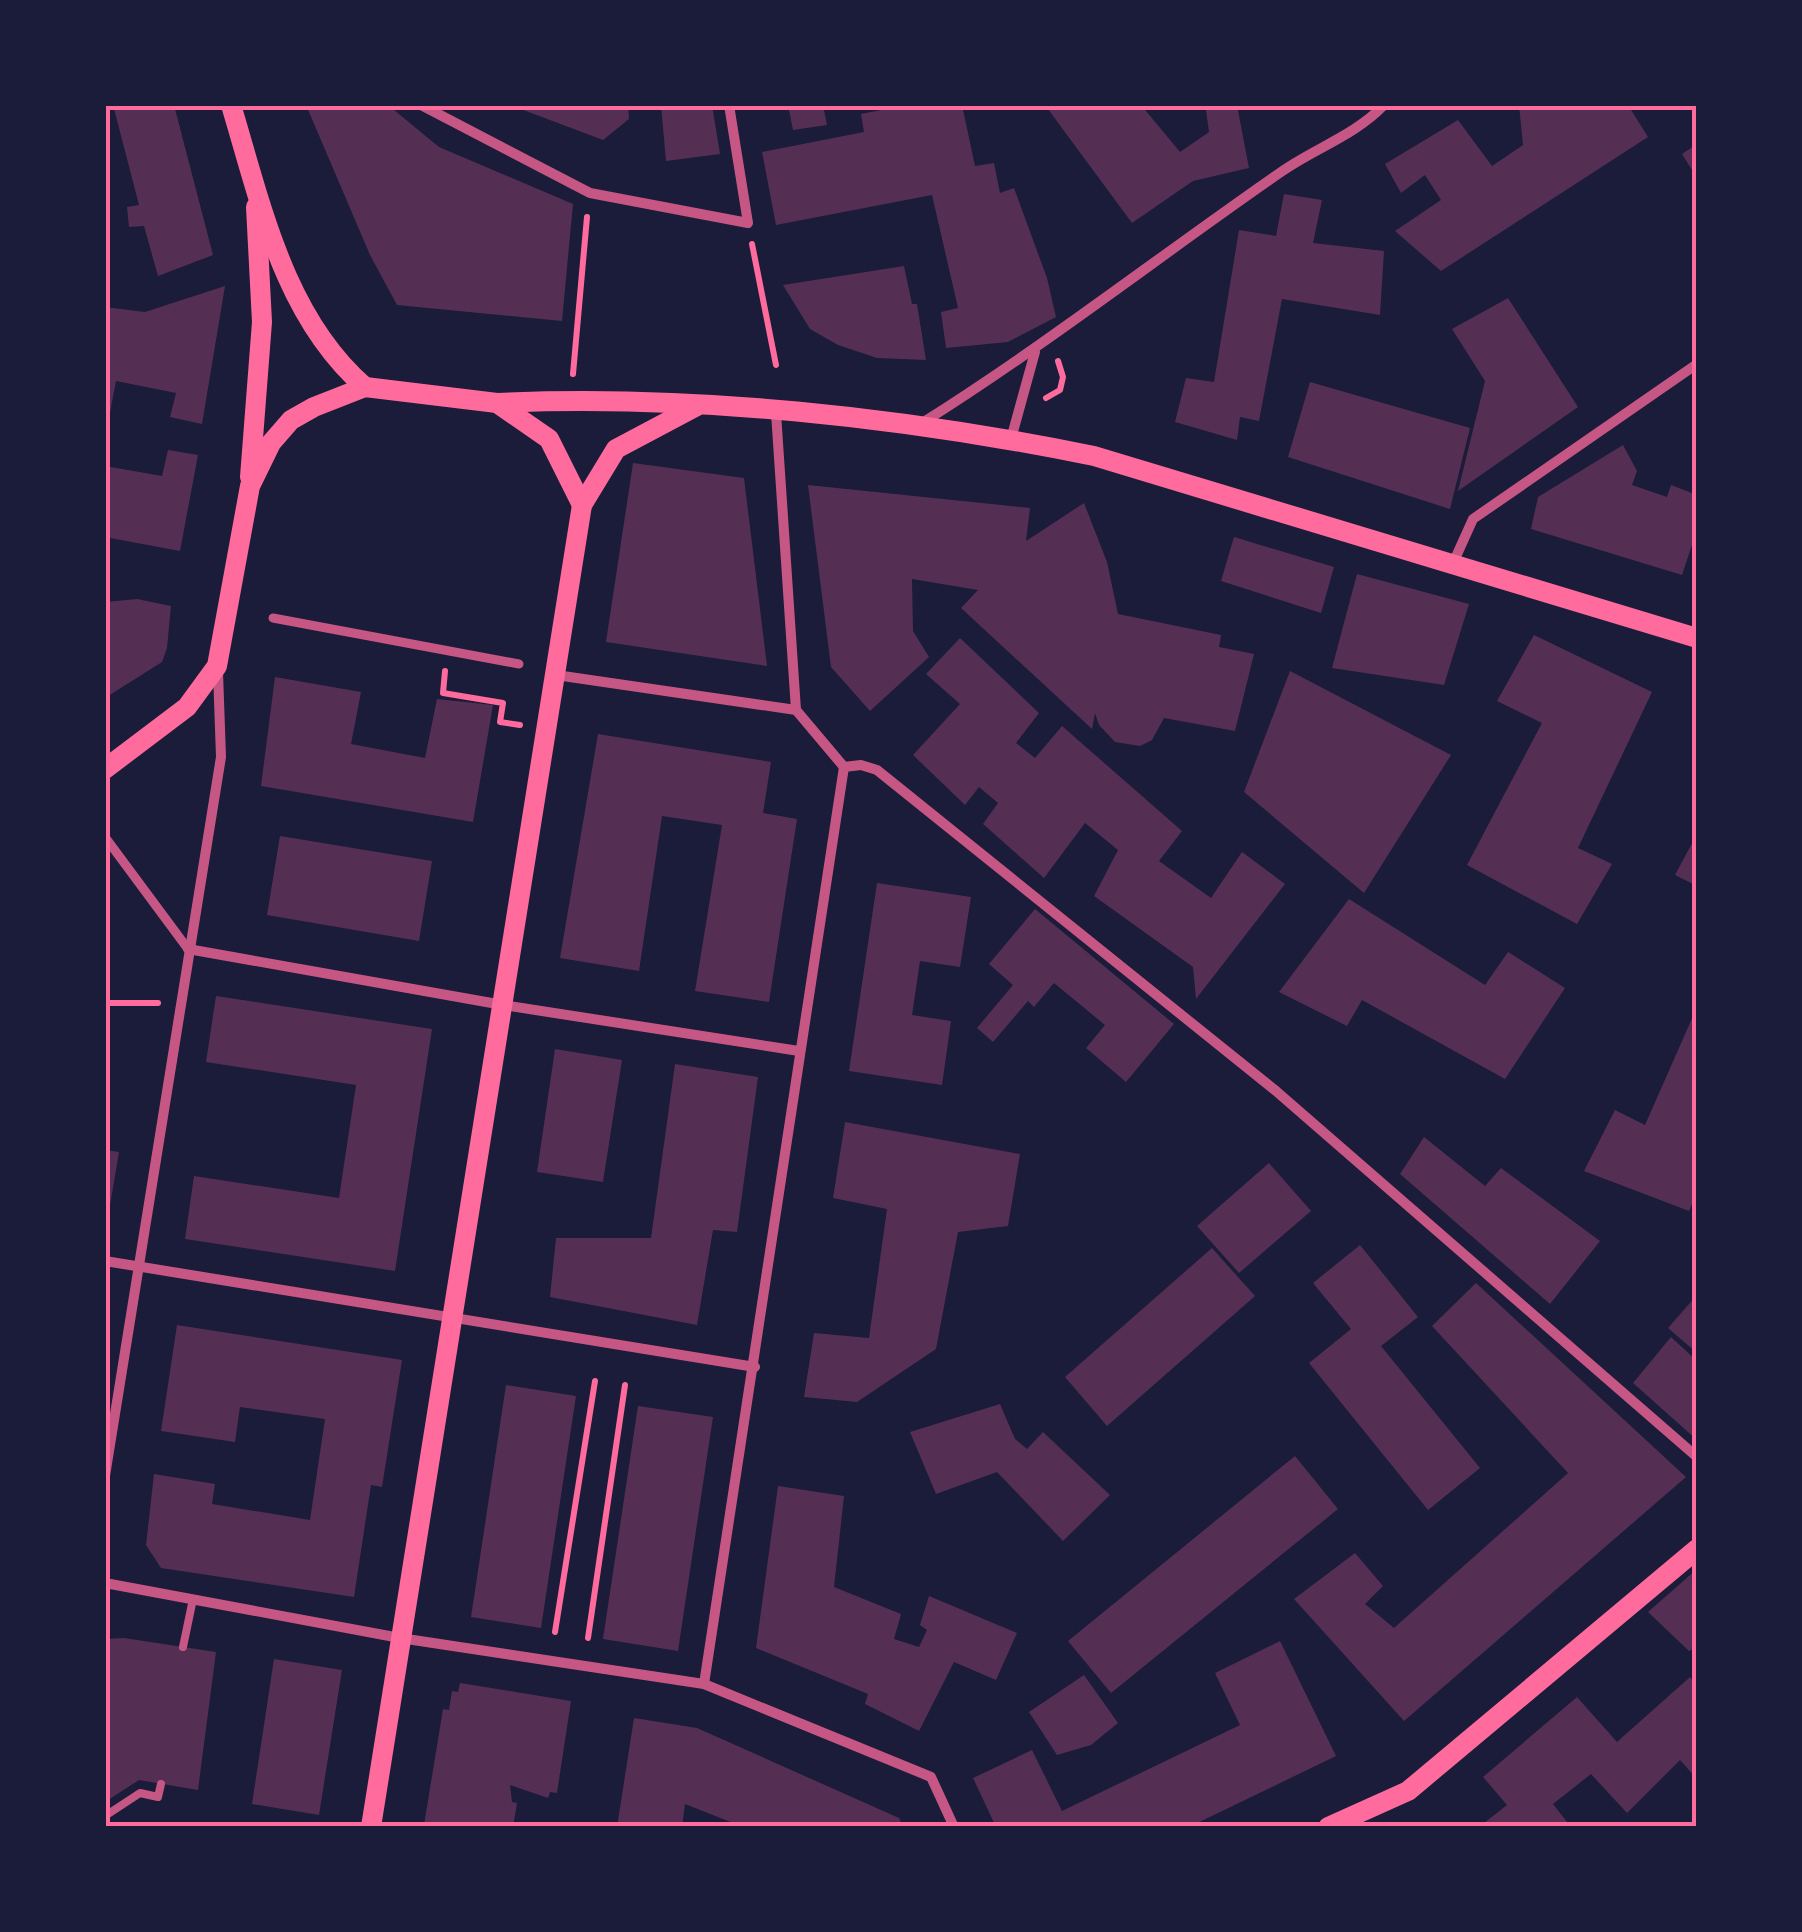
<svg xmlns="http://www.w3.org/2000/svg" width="1802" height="1932" viewBox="0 0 1802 1932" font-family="Ubuntu,sans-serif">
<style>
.building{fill:#542f53}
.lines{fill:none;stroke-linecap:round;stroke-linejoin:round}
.path{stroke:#ff6b9d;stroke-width:6}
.service{stroke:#c65784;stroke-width:8}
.pedestrian{stroke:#c65784;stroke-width:9}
.minor{stroke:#c65784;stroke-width:10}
.secondary{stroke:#ff6b9d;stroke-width:20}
.neatline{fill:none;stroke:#ff6b9d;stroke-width:4}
</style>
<rect width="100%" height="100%" fill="#1b1b3a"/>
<g class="building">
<polygon points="113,105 174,105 213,255 158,276 144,226 129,227 127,207 139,205"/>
<polygon points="306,105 388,105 439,147 573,204 562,321 397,305 370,255"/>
<polygon points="510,105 628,105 629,119 603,140"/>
<polygon points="661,105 712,105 720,154 666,161"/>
<polygon points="788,105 823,105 827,125 793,130"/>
<polygon points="906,105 962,105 975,166 994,163 1000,193 1014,188 1047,278 1056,317 1008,342 946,348 941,312 958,308 932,195 776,225 762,152 864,132 861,114"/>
<polygon points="1045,105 1141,105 1180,152 1209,132 1206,110 1237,105 1249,168 1193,181 1132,223"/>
<polygon points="1519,105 1628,105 1648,137 1441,271 1395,231 1441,200 1425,175 1401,193 1385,164 1458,120 1492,166 1523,145"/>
<polygon points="1697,144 1697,178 1682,154"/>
<polygon points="1284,194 1322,200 1313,243 1384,251 1380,315 1282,299 1259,421 1240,417 1237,440 1175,422 1186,378 1214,382 1239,230 1276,236"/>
<polygon points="904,266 912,304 917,304 926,360 877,358 838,345 810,329 783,285"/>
<polygon points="225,286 202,424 170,417 176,393 116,381 105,439 105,307 145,312"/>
<polygon points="1508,298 1578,407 1458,491 1485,381 1452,329"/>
<polygon points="1310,382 1470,428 1450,509 1288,457"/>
<polygon points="1623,445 1637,471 1632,485 1667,497 1671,485 1697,495 1697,530 1682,575 1531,529 1538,497"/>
<polygon points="168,450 198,455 180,551 105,537 105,466 162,476"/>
<polygon points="633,463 744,478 767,666 606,642"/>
<polygon points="808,485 1030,508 1026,541 1084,503 1107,562 1118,614 1221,635 1219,647 1254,654 1235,731 1164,718 1152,740 1140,746 1115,742 1099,725 1095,713 1092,729 961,608 978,590 912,579 913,631 929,657 870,711 831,667"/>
<polygon points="1234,537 1334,567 1321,613 1221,581"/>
<polygon points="1357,574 1469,604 1444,685 1332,668"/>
<polygon points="137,599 171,606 167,648 162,662 105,698 109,626 105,602"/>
<polygon points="1534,635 1652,692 1578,848 1612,864 1577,924 1467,865 1542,723 1497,701"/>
<polygon points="960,638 1039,713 1016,743 1035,758 1062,726 1182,831 1159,861 1211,898 1242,852 1285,884 1196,999 1193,967 1094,896 1118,850 1085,823 1044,878 983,824 998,803 979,787 965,805 913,755 960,704 926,674"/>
<polygon points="1290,671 1451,755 1364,893 1244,792"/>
<polygon points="275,677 361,692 351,744 425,758 437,699 493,705 473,822 261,786"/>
<polygon points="598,734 771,762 763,813 797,819 769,1002 695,991 722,825 662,816 639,971 560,958"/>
<polygon points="1697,834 1697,886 1675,875"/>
<polygon points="280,836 432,861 419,941 267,915"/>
<polygon points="877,883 971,897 960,967 920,961 912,1015 951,1021 942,1085 849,1071"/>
<polygon points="1349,899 1485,985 1508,952 1565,988 1505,1079 1362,1000 1347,1026 1279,992"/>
<polygon points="1035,909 1174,1024 1126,1082 1086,1048 1105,1025 1054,983 1034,1007 1028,1001 993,1042 977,1028 1013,985 989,964"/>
<polygon points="216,996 432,1029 395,1271 185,1239 194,1176 339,1198 356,1085 206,1062"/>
<polygon points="1697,1007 1697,1194 1689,1211 1584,1171 1615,1110 1645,1125"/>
<polygon points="555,1049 622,1060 603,1182 537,1172"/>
<polygon points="675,1064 758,1077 737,1232 713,1230 697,1325 550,1297 556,1238 651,1238"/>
<polygon points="845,1122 1020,1154 1008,1226 958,1232 936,1349 857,1402 804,1397 814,1333 869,1338 887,1209 833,1198"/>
<polygon points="1424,1137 1485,1186 1501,1168 1600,1241 1550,1304 1400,1174"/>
<polygon points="105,1150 119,1152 107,1223 105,1223"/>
<polygon points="1269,1163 1311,1211 1239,1273 1197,1226"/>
<polygon points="1360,1245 1418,1317 1381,1346 1480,1468 1428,1510 1309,1363 1351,1329 1313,1283"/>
<polygon points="1212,1248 1255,1296 1107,1426 1065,1377"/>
<polygon points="1476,1283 1686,1477 1404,1721 1294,1599 1355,1553 1383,1586 1365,1604 1394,1628 1568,1473 1432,1326"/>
<polygon points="1697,1295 1697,1353 1668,1328"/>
<polygon points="177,1325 402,1360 382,1487 371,1485 354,1597 161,1568 146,1545 154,1474 215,1484 212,1504 310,1520 325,1419 240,1407 235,1442 161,1431"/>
<polygon points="1671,1337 1697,1361 1697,1440 1633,1383"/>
<polygon points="506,1385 576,1396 541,1628 471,1617"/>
<polygon points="1000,1404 1015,1439 1027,1449 1043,1432 1110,1495 1063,1541 997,1472 936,1494 910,1432"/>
<polygon points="638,1406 713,1417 678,1651 603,1639"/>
<polygon points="1295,1456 1338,1509 1111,1693 1068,1641"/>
<polygon points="778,1486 844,1496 834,1587 901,1614 894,1639 919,1647 927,1630 920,1625 929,1596 1017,1633 996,1680 954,1662 919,1731 865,1704 868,1694 756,1648"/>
<polygon points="1697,1569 1697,1647 1689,1651 1648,1612"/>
<polygon points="124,1638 216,1652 198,1790 139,1780 105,1802 105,1639"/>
<polygon points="1280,1641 1336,1756 1189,1827 996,1827 973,1778 1032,1750 1062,1811 1240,1725 1215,1673"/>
<polygon points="274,1659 342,1670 319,1815 252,1804"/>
<polygon points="1084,1675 1118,1723 1091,1745 1057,1755 1029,1712"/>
<polygon points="1690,1677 1697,1685 1697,1779 1680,1760 1627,1813 1591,1774 1553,1804 1571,1827 1479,1827 1507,1805 1483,1777 1577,1697 1617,1742"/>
<polygon points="460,1683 571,1701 557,1793 550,1792 548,1798 510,1785 512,1802 517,1803 513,1827 424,1825 443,1709 449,1710 452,1691 458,1692"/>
<polygon points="634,1718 697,1728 899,1818 903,1827 743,1827 685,1804 682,1827 617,1827"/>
</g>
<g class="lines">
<g class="path">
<polyline points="752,244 776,365"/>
<polyline points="573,374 587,217"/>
<polyline points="1046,398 1060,390 1063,377 1058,361"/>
<polyline points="445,671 443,693 503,703 500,722 520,725"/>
<polyline points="105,1003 158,1003"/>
<polyline points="555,1632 595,1381"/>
<polyline points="588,1638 625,1385"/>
</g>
<g class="service">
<polyline points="183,1647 193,1599"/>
<polyline points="105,1816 140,1793 158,1797 161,1784"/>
</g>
<g class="pedestrian">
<polyline points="273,618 519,664"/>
<polyline points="105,837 188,949"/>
</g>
<g class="minor">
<polyline points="421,105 590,193 748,223 729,105"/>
<polyline points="776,413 796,710 844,767"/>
<path d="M922,423C1046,345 1161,255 1281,172C1315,148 1354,136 1384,105"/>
<polyline points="1011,439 1035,352"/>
<polyline points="1454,561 1473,519 1697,364"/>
<polyline points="556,675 796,710"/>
<polyline points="844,767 861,765 877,770 1276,1091 1697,1457"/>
<polyline points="188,949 503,1005 799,1051"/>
<polyline points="105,1261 755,1367"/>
<polyline points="105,1476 221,757 218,672"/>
<polyline points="105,1583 400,1638 704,1684 931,1777 954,1827"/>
<polyline points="704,1684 844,767"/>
</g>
<g class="secondary">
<path d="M231,105C261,204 284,317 365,387"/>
<path d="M497,403C692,394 903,417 1094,456L1697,638"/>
<polyline points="250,477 262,322 256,207"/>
<polyline points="105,769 187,707 217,666 250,486 271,443 291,420 314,407 365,387 497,403 549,439 582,505"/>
<polyline points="371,1827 582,505 616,449 697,406"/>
<polyline points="1328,1827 1408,1791 1697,1549"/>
</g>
</g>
<rect width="1802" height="1932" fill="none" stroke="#1b1b3a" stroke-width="215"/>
<rect x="108" y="108" width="1586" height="1716" class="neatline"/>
</svg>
